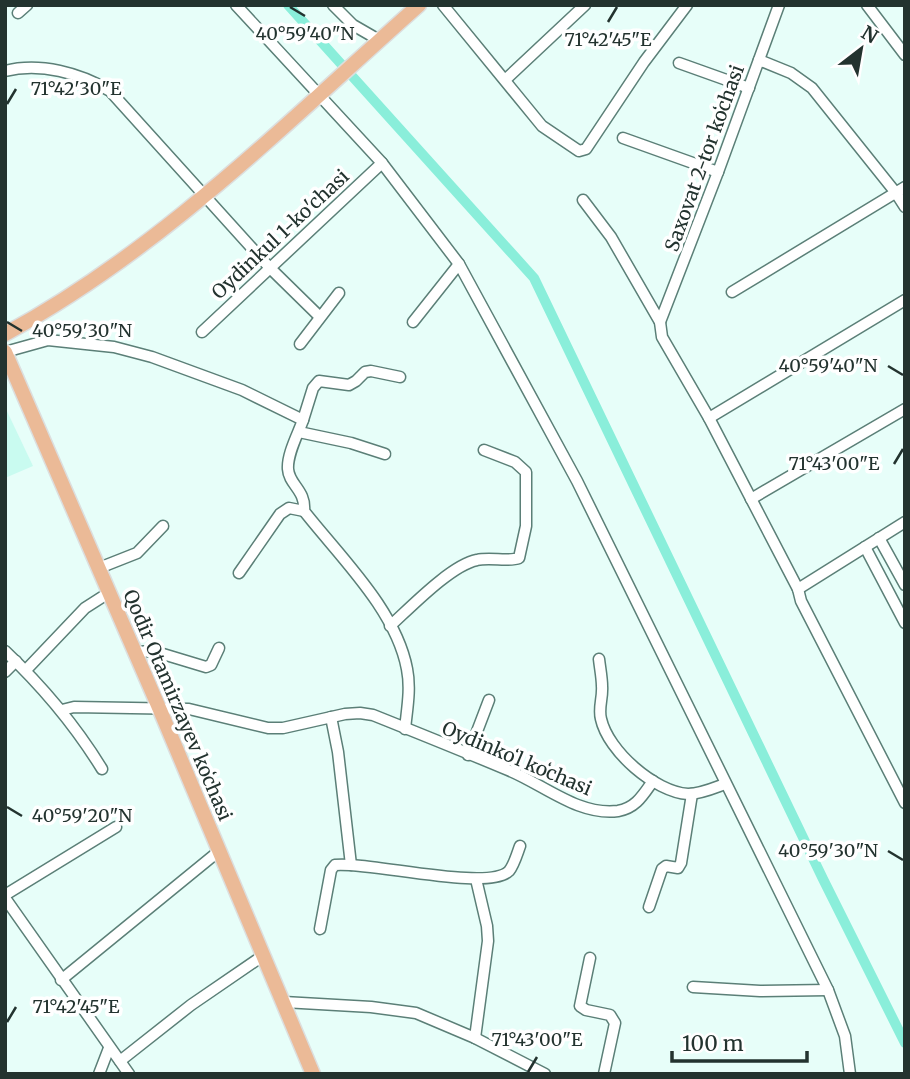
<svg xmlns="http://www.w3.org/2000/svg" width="910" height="1079" viewBox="0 0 910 1079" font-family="Merriweather,serif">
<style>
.built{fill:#c9fbf0}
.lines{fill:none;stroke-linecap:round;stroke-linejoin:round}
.canal{stroke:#8aeeda;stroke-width:10}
.minor-casing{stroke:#5b7f77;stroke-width:13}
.major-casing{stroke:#dcdede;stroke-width:17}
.minor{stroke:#fff;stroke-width:10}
.major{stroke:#ebba97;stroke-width:14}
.ticks{fill:none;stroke:#23332f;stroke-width:2.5}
.labels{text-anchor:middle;stroke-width:7;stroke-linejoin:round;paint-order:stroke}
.street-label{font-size:19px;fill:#23332f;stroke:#fff}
.ticks-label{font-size:18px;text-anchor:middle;fill:#23332f;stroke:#fff;stroke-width:7;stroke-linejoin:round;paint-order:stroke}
</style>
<rect width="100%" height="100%" fill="#e7fef9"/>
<polygon class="built" points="5,407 33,466 5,478"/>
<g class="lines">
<polyline class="canal" points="288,5 534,278 823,879 905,1043"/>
<g class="minor-casing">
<g id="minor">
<polyline points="236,5 382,163 459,264 577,481 828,990 845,1036 850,1074"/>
<polyline points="333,5 353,25 379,40"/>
<polyline points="443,5 542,126 579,151 586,149 644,62 687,5"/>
<polyline points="867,5 905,55"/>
<polyline points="18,13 27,5"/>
<polyline points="759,60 791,73 812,88 896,193 905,207"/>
<polyline points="679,63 749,88"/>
<path d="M5,71C40,62 80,73 110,91L269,267L320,317"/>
<polyline points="505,80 585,5"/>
<polyline points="623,138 718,172"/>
<polyline points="583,200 611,237 660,322 662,337 709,418 798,589 801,601 905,803"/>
<polyline points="732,292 905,187"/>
<polyline points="413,322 459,264"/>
<polyline points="660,322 718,172 779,5"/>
<polyline points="202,332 382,163"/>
<polyline points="300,344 339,293"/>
<path d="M5,352L48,340L114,347L152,357L242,390L303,420C298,434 287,454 288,469C289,485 306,490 304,511C340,557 396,610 407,669C411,689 407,709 405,729"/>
<polyline points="709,418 905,300"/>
<polyline points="303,420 313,388 319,381 349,385 356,381 365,372 371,371 400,377"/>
<polyline points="299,432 351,443 385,454"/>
<polyline points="751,499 905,409"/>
<polyline points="879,538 905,585"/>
<polyline points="865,547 905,623"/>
<polyline points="99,568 137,553 163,526"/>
<polyline points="239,573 280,514 289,508 304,511"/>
<polyline points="798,589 905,522"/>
<path d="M390,626C410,608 451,565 477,560C490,557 509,562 519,558L526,526V472L515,462L484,450"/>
<path d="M5,651C43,687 75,725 102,769"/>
<polyline points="136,652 153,651 206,667 211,665 219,648"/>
<path d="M599,659C600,668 602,678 602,686C603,698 598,708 601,719C608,751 655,792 688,794C701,794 714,788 725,784"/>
<polyline points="26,670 85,608 110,592"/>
<polyline points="5,672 16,661"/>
<path d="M62,710L74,707L189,709L268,728H283L345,714L360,713L373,715C418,733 463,751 508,770C543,784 578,816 618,811C636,808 643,795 653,781"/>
<polyline points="331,717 338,752 351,865"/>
<polyline points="468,755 489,700"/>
<polyline points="5,895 116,827"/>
<polyline points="5,898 129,1074"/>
<polyline points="649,907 662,869 666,866 678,868 681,863 692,794"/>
<path d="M320,929L331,870L335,865C368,861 488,892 509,871C514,865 517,854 520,846"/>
<polyline points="590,958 580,1006 586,1010 610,1015 615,1023 604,1074"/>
<polyline points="61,980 219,851"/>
<polyline points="693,987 760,991 828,990"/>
<polyline points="284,1002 371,1007 416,1013 475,1038 545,1074"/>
<polyline points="475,1038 488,941 487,926 476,879"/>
<polyline points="120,1061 191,1005 264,955"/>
<polyline points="99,1074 109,1048"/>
</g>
</g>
<g class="major-casing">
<g id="major">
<path d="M5,334C162,249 287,122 419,5"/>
<polyline points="5,352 160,710 313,1074"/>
</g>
</g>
<use href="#minor" class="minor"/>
<use href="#major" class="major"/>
</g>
<path class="ticks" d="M290,7L305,16M608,22L617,7M7,104L16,89M7,322L22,331M888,366L903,375M894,464L903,449M7,807L22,816M888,851L903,860M7,1022L16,1007M528,1072L537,1057"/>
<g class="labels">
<g class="street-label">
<text transform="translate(704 158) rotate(-70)" y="7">Saxovat 2-tor koʻchasi</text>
<text transform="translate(280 234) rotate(-43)" y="7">Oydinkul 1-ko'chasi</text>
<text transform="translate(178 705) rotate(67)" y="7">Qodir Otamirzayev koʻchasi</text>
<text transform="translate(517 758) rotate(23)" y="7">Oydinkoʻl koʻchasi</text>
</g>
</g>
<g class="ticks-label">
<text x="305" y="40">40°59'40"N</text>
<text x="608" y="46">71°42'45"E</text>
<text x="76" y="95">71°42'30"E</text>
<text x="82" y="337">40°59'30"N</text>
<text x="828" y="372">40°59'40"N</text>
<text x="834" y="470">71°43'00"E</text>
<text x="82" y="822">40°59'20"N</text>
<text x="828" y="857">40°59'30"N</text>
<text x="76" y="1013">71°42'45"E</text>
<text x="537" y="1046">71°43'00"E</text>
</g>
<rect width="910" height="1079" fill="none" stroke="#23332f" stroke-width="14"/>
<g transform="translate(861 49) rotate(31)" stroke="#ffffff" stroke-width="5" paint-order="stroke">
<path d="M0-5L12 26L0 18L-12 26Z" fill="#23332f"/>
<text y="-10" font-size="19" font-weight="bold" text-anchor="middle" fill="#23332f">N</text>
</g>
<path d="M672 1051v10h135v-10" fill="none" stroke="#23332f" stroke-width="3.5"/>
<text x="682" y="1051" font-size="21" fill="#23332f" stroke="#ffffff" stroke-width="5" paint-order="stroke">100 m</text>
</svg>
